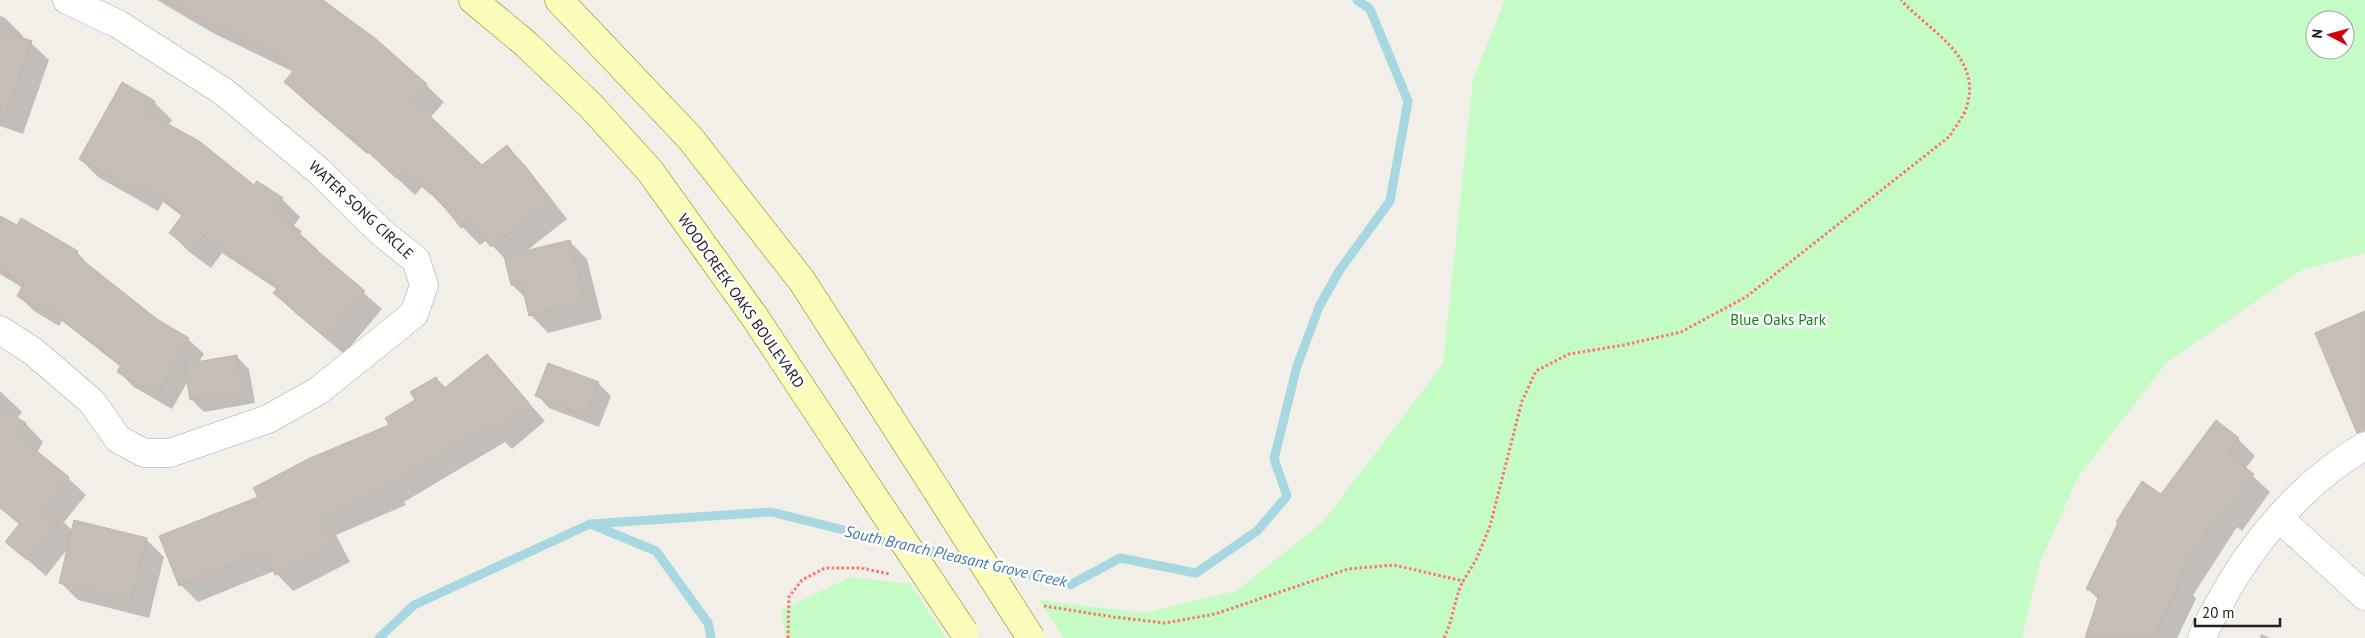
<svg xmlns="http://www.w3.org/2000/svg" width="2365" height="638" viewBox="0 0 2365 638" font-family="'PT Sans',sans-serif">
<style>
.park{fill:#c5fcc6;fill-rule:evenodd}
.shadow{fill:#0003}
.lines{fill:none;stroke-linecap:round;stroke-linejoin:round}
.stream{stroke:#a7d7e1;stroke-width:9}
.building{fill:#c7bdb7;stroke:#c5b4a9}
.minor-casing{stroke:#a8a8a8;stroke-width:29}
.secondary-casing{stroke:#798100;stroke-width:29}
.path{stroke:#ff746c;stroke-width:3;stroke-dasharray:2.5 2.5;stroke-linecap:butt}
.minor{stroke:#fff;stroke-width:28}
.secondary{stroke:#fcfdbb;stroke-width:28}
.secondary-bridge-casing{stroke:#798100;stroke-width:29;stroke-linecap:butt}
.secondary-bridge{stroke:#fcfdbb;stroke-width:28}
.labels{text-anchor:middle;stroke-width:5;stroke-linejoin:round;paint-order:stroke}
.street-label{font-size:15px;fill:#212121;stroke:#fff}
.park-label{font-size:15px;fill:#07880b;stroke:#fff}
.water-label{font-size:16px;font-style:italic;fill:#4279a6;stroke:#fff}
</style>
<rect width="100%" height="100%" fill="#f2eee8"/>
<g class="park">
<path d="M1505,0H2365V253L2302,270L2168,361L2078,477L2039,565L2022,638H1064L1039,600L1144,613L1236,591L1323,522L1443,364L1473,79ZM2315,20H2345V50H2315Z"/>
<polygon points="851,577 910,584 946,638 786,638 781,610"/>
</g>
<g class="shadow">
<polygon points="157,0 321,0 426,85 444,102 430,118 482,167 507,147 525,165 567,219 525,252 569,241 587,259 602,319 548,333 531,315 527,299 512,285 506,260 487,240 480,245 423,186 415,195 369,152 367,154 304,100 286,82 294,72 213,33"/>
<polygon points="0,16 5,18 23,36 22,39 31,43 49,60 23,134 0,126"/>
<polygon points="154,102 172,120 168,126 255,187 282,199 300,217 293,227 318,250 317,252 382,309 344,354 293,311 275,293 278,290 222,253 211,268 188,251 171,233 183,217 163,202 158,211 98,177 80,159"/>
<polygon points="0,217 77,252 92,269 157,320 188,339 204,354 198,363 237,357 249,369 255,403 204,412 191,399 188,381 172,409 134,387 119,372 121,367 62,321 59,326 34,311 18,295 23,288 0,274"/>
<polygon points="487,356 545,421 512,449 505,442 404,502 406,505 336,535 350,562 293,591 274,571 198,602 181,585 259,497 391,425 436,378 446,388"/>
<polygon points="598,383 611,396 599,427 549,408 537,395"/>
<polygon points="0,391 22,412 17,419 26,424 43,442 37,453 68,478 86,495 64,522 73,531 146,539 164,557 149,618 78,600 60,582 69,547 46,576 7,542 20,525 0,508"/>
<polygon points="2238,439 2255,456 2245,469 2270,492 2242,531 2237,527 2193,595 2196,599 2177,638 2086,638 2098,599 2087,588 2161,495"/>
<polygon points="2261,634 2270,638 2260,638"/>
</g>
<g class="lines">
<g class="stream">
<polyline points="593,525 656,551 708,623 711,638"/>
<polyline points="916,547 976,562"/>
<polyline points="994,566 1070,585 1120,558 1196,573 1257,531 1287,496 1274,459 1297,366 1319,307 1339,271 1390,201 1408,101 1370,9 1357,0"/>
<polyline points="379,638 414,605 590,524 771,512 896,543"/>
</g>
</g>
<g class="building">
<polygon points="162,0 323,0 376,39 427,84 413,100 482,165 507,145 551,200 491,247 470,221 461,228 432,191 430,194 404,169 396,178 350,135 349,137 284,82 294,70 274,54"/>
<polygon points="0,30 32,41 3,122 0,121"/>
<polygon points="122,82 155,101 148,113 199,141 254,185 257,181 283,198 273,212 301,231 299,235 365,291 326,337 273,293 279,286 204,236 192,251 169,233 183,214 145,185 140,194 79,159"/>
<polygon points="0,216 17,225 21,218 78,251 76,255 157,319 189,338 156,395 117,372 121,365 46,306 43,311 17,296 24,283 0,269"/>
<polygon points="570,240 585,301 529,316 521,283 511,285 504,256"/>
<polygon points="2365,311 2365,430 2357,433 2315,333"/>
<polygon points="487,354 529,403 495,433 488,425 388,485 390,488 320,518 334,544 275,575 263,552 179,586 159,536 258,497 253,488 308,459 389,425 385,418 415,400 410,392 436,377 443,389"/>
<polygon points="237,355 243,391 190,400 184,364"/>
<polygon points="548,363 599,382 586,416 535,396"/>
<polygon points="0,407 26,423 18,436 69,477 41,512 61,517 27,560 5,542 20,523 0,508"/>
<polygon points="2216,420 2239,438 2227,454 2254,474 2224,515 2220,511 2176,579 2180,581 2152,638 2085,638 2099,595 2086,589 2118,523 2116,522 2142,481 2161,494"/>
<polygon points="74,520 147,538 131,601 59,583"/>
</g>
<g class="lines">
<g class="minor-casing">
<g id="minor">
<polyline points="0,330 34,352 92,402 118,439 144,453 170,453 268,419 318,391 414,314 424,285 416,260 382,233 319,171 224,92 118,24 67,0"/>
<polyline points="2280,519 2365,596"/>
<path d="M2202,638C2206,626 2213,615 2219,604C2251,543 2305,480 2365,446"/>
</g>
</g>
<g class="secondary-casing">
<g id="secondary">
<polyline points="473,0 526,44 591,106 650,171 754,316 858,473"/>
<polyline points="559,0 690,138 802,281 937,491"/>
</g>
</g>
<g class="path">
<path d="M1044,606L1114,617L1165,623L1215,614L1348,569L1394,565L1463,581L1476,560L1490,526L1522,401L1536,371L1569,354L1624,345L1681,332L1746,297L1950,136C1955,126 1965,116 1967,105C1982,56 1928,30 1901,0"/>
<polyline points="788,638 789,597 802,580 825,568 861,568 890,574"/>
<path d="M1444,638C1453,620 1454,600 1463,581"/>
</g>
<use href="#minor" class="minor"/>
<use href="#secondary" class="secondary"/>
<g class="secondary-bridge-casing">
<g id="secondary-bridge">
<polyline points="858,473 964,632"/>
<polyline points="937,491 1031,638"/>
</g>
</g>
<use href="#secondary-bridge" class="secondary-bridge"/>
</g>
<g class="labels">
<g class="street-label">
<text transform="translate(361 210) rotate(43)" y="5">WATER SONG CIRCLE</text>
<text transform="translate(741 301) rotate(55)" y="5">WOODCREEK OAKS BOULEVARD</text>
</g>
<g class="park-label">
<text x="1778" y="325">Blue Oaks Park</text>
</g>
<g class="water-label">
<text transform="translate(956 556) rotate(13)" y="6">South Branch Pleasant Grove Creek</text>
</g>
</g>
<g transform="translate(2330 35) rotate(276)"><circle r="24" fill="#ffffff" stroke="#a6a6a6"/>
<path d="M0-4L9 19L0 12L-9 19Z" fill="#d3000a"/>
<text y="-8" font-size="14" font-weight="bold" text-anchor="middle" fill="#212121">N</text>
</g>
<path d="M2195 618v8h85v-8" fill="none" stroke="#212121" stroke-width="2.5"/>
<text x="2202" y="618" font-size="15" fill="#212121" stroke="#ffffff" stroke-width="4" paint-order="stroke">20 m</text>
</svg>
